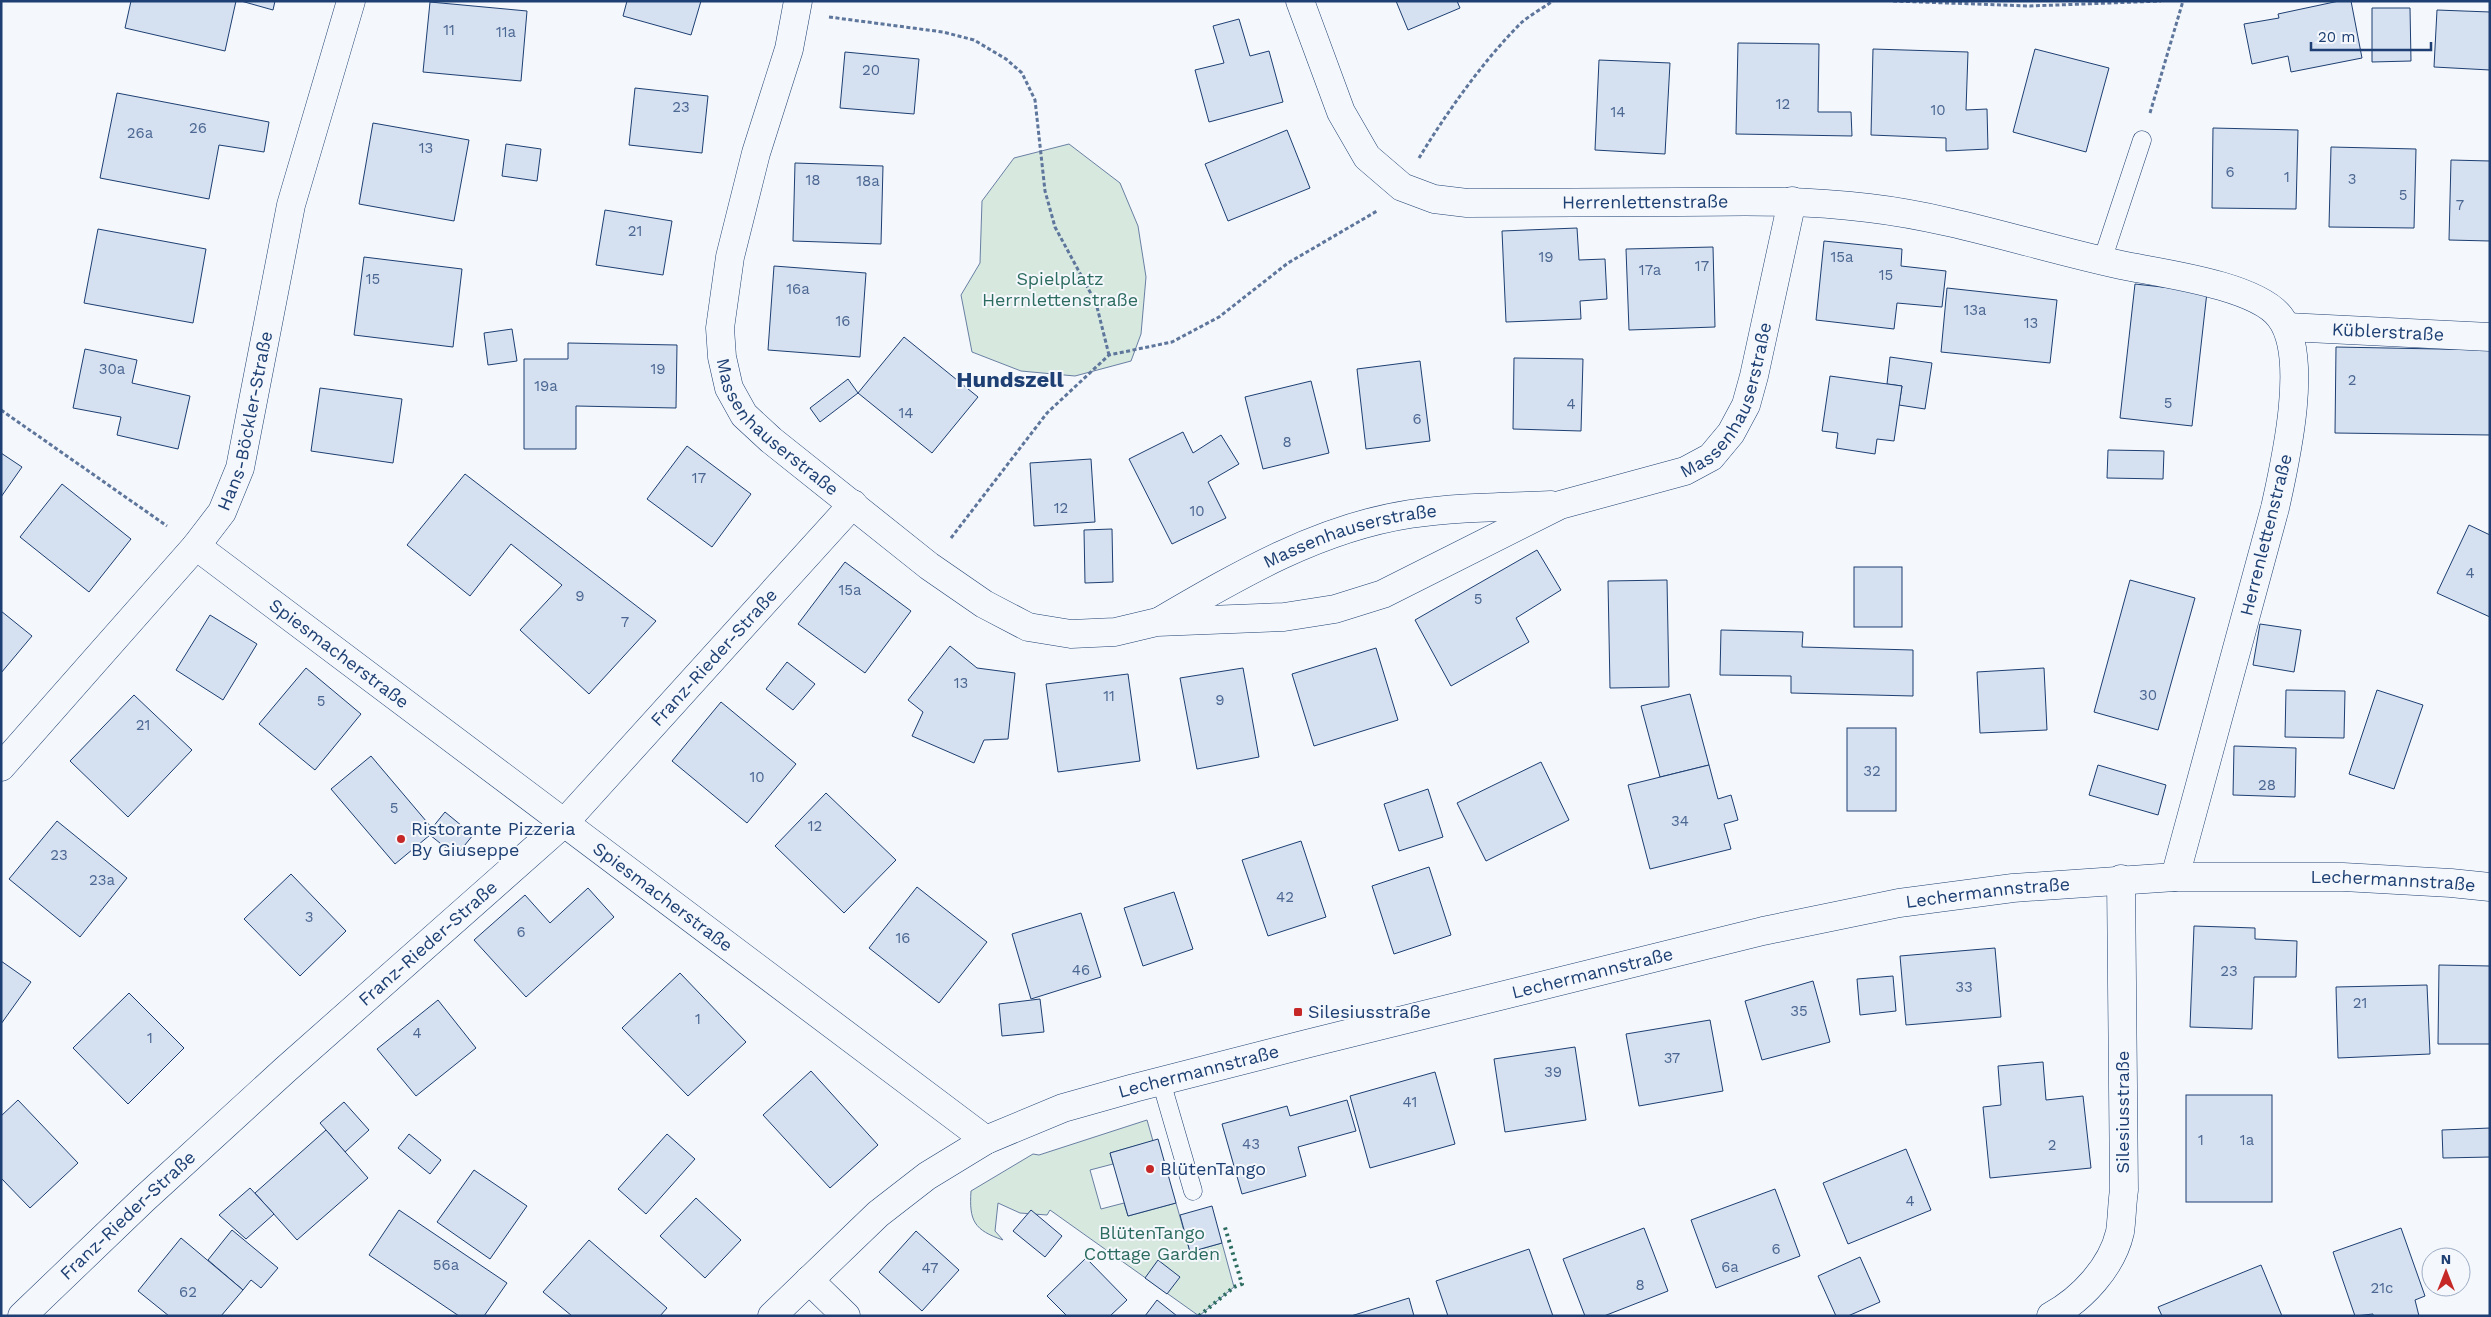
<svg xmlns="http://www.w3.org/2000/svg" width="2491" height="1317" viewBox="0 0 2491 1317" font-family="'Work Sans',sans-serif">
<style>
.green{fill:#d7e8df;stroke:#687fa3}
.building{fill:#d5e0f0;stroke:#1d3f73}
.lines{fill:none;stroke-linecap:round;stroke-linejoin:round}
.service-casing{stroke:#1d3f73;stroke-width:19}
.minor-casing{stroke:#1d3f73;stroke-width:29}
.path{stroke:#5e769c;stroke-width:3;stroke-dasharray:4 2.5;stroke-linecap:butt}
.service{stroke:#f4f7fb;stroke-width:18}
.minor{stroke:#f4f7fb;stroke-width:28}
.hedge{stroke:#2c6c60;stroke-width:4;stroke-dasharray:2.5 4;stroke-linecap:butt}
.poi-dot{fill:#c62828;stroke:#f4f7fb;stroke-width:2}
.labels{text-anchor:middle;stroke-width:4;stroke-linejoin:round;paint-order:stroke}
.number-label{font-size:15px;fill:#4b6792}
.street-label{font-size:18px;fill:#1d3f73;stroke:#f4f7fb}
.park-label{font-size:18px;fill:#2c6c60;stroke:#f4f7fb}
.poi-label{font-size:18px;fill:#1d3f73;stroke:#f4f7fb;text-anchor:start}
.district-label{font-size:22px;font-weight:bold;fill:#1d3f73;stroke:#f4f7fb}
</style>
<rect width="100%" height="100%" fill="#f4f7fb"/>
<g class="green">
<polygon points="1069,144 1120,183 1138,226 1146,277 1141,334 1131,361 1075,376 1021,371 972,352 961,295 980,263 982,201 1014,158"/>
<path d="M1147,1120L1153,1141L1110,1153L1113,1164L1090,1170L1101,1209L1124,1203L1128,1216L1176,1203L1190,1252L1222,1243L1234,1287L1199,1316L1050,1210L1047,1215L1020,1213L998,1203L995,1231L1003,1240C974,1230 969,1221 971,1191L1033,1154L1039,1155Z"/>
</g>
<g class="building">
<polygon points="131,1 236,1 225,51 125,28"/>
<polygon points="241,1 275,1 273,10"/>
<polygon points="627,1 701,1 691,35 623,16"/>
<polygon points="1396,1 1457,1 1460,8 1408,30"/>
<polygon points="2339,1 2351,1 2362,58 2291,72 2288,56 2252,64 2244,24 2279,18 2278,14"/>
<polygon points="430,2 527,11 521,81 423,72"/>
<polygon points="2372,8 2410,8 2411,61 2372,62"/>
<polygon points="2437,10 2490,12 2490,70 2434,67"/>
<polygon points="1239,19 1250,56 1269,51 1283,102 1209,122 1195,70 1224,63 1213,26"/>
<polygon points="1738,43 1819,44 1818,112 1851,112 1852,136 1736,134"/>
<polygon points="1873,49 1968,52 1966,110 1987,109 1988,149 1946,151 1946,138 1871,135"/>
<polygon points="2035,49 2109,68 2086,152 2013,132"/>
<polygon points="845,52 919,59 914,114 840,108"/>
<polygon points="1599,60 1670,63 1665,154 1595,150"/>
<polygon points="635,88 708,96 702,153 629,145"/>
<polygon points="117,93 269,122 264,152 219,145 209,199 100,178"/>
<polygon points="373,123 469,140 454,221 359,204"/>
<polygon points="2213,128 2298,130 2296,209 2212,208"/>
<polygon points="1287,130 1310,188 1228,221 1205,164"/>
<polygon points="506,144 541,149 537,181 502,176"/>
<polygon points="2331,147 2416,149 2414,228 2329,227"/>
<polygon points="2451,160 2490,161 2490,241 2449,240"/>
<polygon points="795,163 883,166 881,244 793,241"/>
<polygon points="605,210 672,221 663,275 596,265"/>
<polygon points="1577,228 1579,260 1605,259 1607,299 1580,301 1581,319 1506,322 1502,231"/>
<polygon points="98,229 206,249 193,323 84,303"/>
<polygon points="1824,241 1902,249 1901,266 1946,271 1942,307 1897,303 1894,329 1816,320"/>
<polygon points="1713,247 1715,327 1629,330 1626,249"/>
<polygon points="364,257 462,269 453,347 354,335"/>
<polygon points="774,266 866,273 860,357 768,350"/>
<polygon points="2135,284 2207,292 2192,426 2120,418"/>
<polygon points="1947,288 2057,300 2050,363 1941,352"/>
<polygon points="512,329 517,361 488,365 484,333"/>
<polygon points="904,337 978,397 932,453 858,393"/>
<polygon points="568,343 677,345 676,408 576,406 576,449 524,449 524,359 568,359"/>
<polygon points="2336,347 2490,350 2490,435 2335,433"/>
<polygon points="85,349 137,360 132,383 190,396 178,449 117,435 121,417 73,408"/>
<polygon points="1890,357 1932,363 1925,409 1899,405 1902,386 1887,384"/>
<polygon points="1514,358 1583,359 1581,431 1513,429"/>
<polygon points="1420,361 1430,441 1366,449 1357,369"/>
<polygon points="1830,376 1902,386 1894,441 1877,439 1875,454 1836,448 1838,433 1822,431"/>
<polygon points="848,379 858,393 820,422 810,408"/>
<polygon points="1311,381 1329,453 1263,469 1245,397"/>
<polygon points="320,388 402,399 393,463 311,451"/>
<polygon points="1183,432 1193,453 1221,435 1239,464 1208,482 1226,518 1172,544 1129,459"/>
<polygon points="687,446 751,494 712,547 647,499"/>
<polygon points="2108,450 2164,451 2163,479 2107,478"/>
<polygon points="1,453 22,467 1,497"/>
<polygon points="1091,459 1095,522 1034,526 1030,463"/>
<polygon points="465,474 656,621 589,694 520,630 562,585 511,544 470,596 407,545"/>
<polygon points="62,484 131,539 89,592 20,537"/>
<polygon points="2469,525 2490,535 2490,617 2437,593"/>
<polygon points="1112,529 1113,582 1085,583 1084,530"/>
<polygon points="1537,550 1561,590 1516,618 1529,642 1451,686 1415,620"/>
<polygon points="845,562 911,611 865,673 798,624"/>
<rect x="1854" y="567" width="48" height="60"/>
<polygon points="1667,580 1669,687 1610,688 1608,581"/>
<polygon points="2130,580 2195,598 2158,730 2094,712"/>
<polygon points="1,611 32,636 1,673"/>
<polygon points="210,615 257,644 223,700 176,670"/>
<polygon points="2260,624 2301,630 2294,672 2253,665"/>
<polygon points="1721,630 1803,632 1802,647 1913,650 1913,696 1791,693 1791,676 1720,675"/>
<polygon points="950,646 977,668 1015,673 1008,739 984,740 974,763 912,736 923,712 908,700"/>
<polygon points="1376,648 1398,720 1314,746 1292,674"/>
<polygon points="787,662 815,684 793,710 766,689"/>
<polygon points="306,668 361,714 315,770 259,724"/>
<polygon points="1243,668 1259,757 1197,769 1180,678"/>
<polygon points="2044,668 2047,730 1980,733 1977,672"/>
<polygon points="1128,674 1140,761 1058,772 1046,684"/>
<polygon points="2286,690 2345,691 2344,738 2285,737"/>
<polygon points="2377,690 2423,705 2394,789 2349,774"/>
<polygon points="1690,694 1709,765 1660,777 1641,706"/>
<polygon points="134,695 192,750 128,817 70,761"/>
<polygon points="721,702 796,764 747,823 672,761"/>
<rect x="1847" y="728" width="49" height="83"/>
<polygon points="2234,746 2296,748 2295,797 2233,795"/>
<polygon points="371,756 432,828 445,812 473,835 456,856 430,835 395,864 331,789"/>
<polygon points="1541,762 1569,820 1486,861 1457,803"/>
<polygon points="1709,765 1718,799 1731,795 1738,820 1724,824 1731,849 1650,869 1628,785"/>
<polygon points="2098,765 2166,785 2158,815 2089,795"/>
<polygon points="1428,789 1443,837 1399,851 1384,804"/>
<polygon points="826,793 896,860 844,913 775,846"/>
<polygon points="57,821 127,878 80,937 9,879"/>
<polygon points="1301,841 1326,917 1268,936 1242,860"/>
<polygon points="1429,867 1451,935 1394,954 1372,886"/>
<polygon points="291,874 346,931 300,976 244,919"/>
<polygon points="917,887 987,942 939,1003 869,948"/>
<polygon points="588,888 614,917 526,997 474,940 525,895 550,923"/>
<polygon points="1174,892 1193,949 1143,966 1124,908"/>
<polygon points="1081,913 1101,977 1031,999 1012,934"/>
<polygon points="2194,926 2255,928 2255,939 2297,941 2296,977 2254,977 2252,1029 2190,1027"/>
<polygon points="1995,948 2001,1017 1906,1025 1900,956"/>
<polygon points="1,961 31,982 1,1024"/>
<polygon points="2439,965 2490,966 2490,1044 2438,1044"/>
<polygon points="680,973 746,1042 688,1096 622,1028"/>
<polygon points="1893,976 1896,1011 1860,1015 1857,979"/>
<polygon points="1813,981 1830,1042 1762,1060 1745,1001"/>
<polygon points="2427,985 2430,1054 2338,1058 2336,987"/>
<polygon points="129,993 184,1048 128,1104 73,1048"/>
<polygon points="1040,999 1044,1032 1002,1036 999,1004"/>
<polygon points="438,1000 476,1048 416,1096 377,1049"/>
<polygon points="1710,1020 1723,1091 1639,1106 1626,1034"/>
<polygon points="1575,1047 1586,1120 1505,1132 1494,1059"/>
<polygon points="2043,1062 2046,1100 2083,1096 2091,1168 1990,1178 1983,1107 2001,1105 1998,1066"/>
<polygon points="811,1071 878,1145 830,1188 763,1115"/>
<polygon points="1435,1072 1455,1144 1370,1168 1350,1096"/>
<rect x="2186" y="1095" width="86" height="107"/>
<polygon points="18,1100 78,1163 30,1208 1,1178 1,1116"/>
<polygon points="1347,1100 1356,1131 1298,1147 1306,1176 1242,1194 1222,1124 1287,1106 1290,1116"/>
<polygon points="344,1102 369,1130 345,1152 320,1123"/>
<polygon points="2490,1128 2490,1157 2443,1158 2442,1130"/>
<polygon points="326,1130 368,1178 297,1240 255,1193"/>
<polygon points="409,1134 441,1160 430,1174 398,1148"/>
<polygon points="667,1134 695,1159 646,1214 618,1189"/>
<polygon points="1158,1139 1176,1203 1128,1216 1110,1153"/>
<polygon points="1906,1149 1931,1210 1848,1244 1823,1183"/>
<polygon points="474,1170 527,1206 490,1259 437,1222"/>
<polygon points="250,1188 274,1214 246,1239 219,1215"/>
<polygon points="1775,1189 1800,1256 1716,1288 1691,1220"/>
<polygon points="696,1198 741,1240 705,1278 660,1236"/>
<polygon points="1212,1206 1222,1243 1190,1252 1180,1215"/>
<polygon points="399,1210 507,1283 484,1316 459,1316 369,1255"/>
<polygon points="1031,1210 1062,1236 1045,1257 1013,1231"/>
<polygon points="1644,1228 1668,1291 1604,1316 1585,1316 1563,1259"/>
<polygon points="2401,1228 2425,1296 2415,1300 2419,1316 2373,1316 2373,1314 2355,1316 2333,1252"/>
<polygon points="232,1230 278,1268 261,1288 251,1280 243,1290 208,1260"/>
<polygon points="916,1231 959,1270 922,1311 879,1272"/>
<polygon points="181,1238 243,1290 221,1316 169,1316 138,1291"/>
<polygon points="589,1240 667,1308 660,1316 572,1316 543,1292"/>
<polygon points="1529,1249 1553,1316 1448,1316 1436,1281"/>
<polygon points="1860,1257 1880,1302 1848,1316 1836,1316 1818,1276"/>
<polygon points="1086,1258 1127,1300 1110,1316 1067,1316 1047,1296"/>
<polygon points="1158,1260 1180,1277 1167,1294 1145,1278"/>
<polygon points="2261,1265 2282,1316 2162,1316 2158,1307"/>
<polygon points="1409,1298 1414,1316 1351,1316"/>
<polygon points="1157,1300 1177,1316 1145,1316"/>
</g>
<g class="lines">
<g class="service-casing">
<g id="service">
<polyline points="2102,261 2142,140"/>
<polyline points="1161,1081 1193,1191"/>
</g>
</g>
<g class="minor-casing">
<g id="minor">
<path id="s1" d="M798,1L789,49L756,153L730,257L720,328L722,357L729,388L744,415L771,440L929,566L984,604L1028,627L1071,634L1115,632L1157,622L1284,617L1335,609L1383,594L1560,505L1685,471L1711,457L1731,433L1746,405L1754,376L1792,201"/>
<path id="s2" d="M1300,1L1341,112L1367,157L1402,187L1434,199L1467,203C1538,203 1608,202 1679,202C1743,201 1806,200 1869,208C1955,218 2037,247 2121,265C2160,273 2256,285 2280,317C2310,356 2285,463 2275,508L2175,877"/>
<path id="s3" d="M2287,327L2490,337"/>
<path id="s4" d="M196,546L986,1140"/>
<path id="s5" d="M1160,621C1239,575 1319,528 1410,514C1457,507 1504,507 1551,505"/>
<path id="s6" d="M1,767L196,546L222,512L240,468L291,205L351,1"/>
<polyline points="809,1280 846,1316"/>
<path id="s7" d="M22,1316L144,1199L285,1070L564,823L853,504"/>
<path id="s8" d="M772,1316L878,1214L927,1176L986,1140L1063,1108L1134,1088L1306,1044L1763,931L1899,903L2013,888L2175,877H2343L2451,883L2490,887"/>
<path d="M2051,1316C2082,1299 2112,1267 2120,1232C2122,1218 2122,1203 2124,1190L2121,879"/>
</g>
</g>
<g class="path">
<polyline points="1893,1 2030,6 2161,1"/>
<polyline points="829,17 943,32 974,40 1006,59 1022,73 1035,100 1045,191 1055,227 1096,303 1109,355"/>
<polyline points="2150,113 2183,1"/>
<path d="M1419,158C1447,112 1483,61 1521,23C1530,15 1543,8 1553,1"/>
<polyline points="1,410 167,526"/>
<polyline points="951,538 1047,413 1109,355 1172,342 1219,317 1288,263 1377,211"/>
</g>
<use href="#service" class="service"/>
<use href="#minor" class="minor"/>
<polyline class="hedge" points="1199,1316 1234,1287 1242,1284 1224,1224"/>
</g>
<g class="poi-dot">
<circle cx="401" cy="839" r="5"/>
<rect x="1293" y="1007" width="10" height="10" rx="2.5"/>
<circle cx="1150" cy="1169" r="5"/>
</g>
<g class="labels">
<g class="number-label">
<text x="449" y="35">11</text>
<text x="506" y="37">11a</text>
<text x="871" y="75">20</text>
<text x="1783" y="109">12</text>
<text x="681" y="112">23</text>
<text x="1938" y="115">10</text>
<text x="1618" y="117">14</text>
<text x="198" y="133">26</text>
<text x="140" y="138">26a</text>
<text x="426" y="153">13</text>
<text x="2230" y="177">6</text>
<text x="2287" y="182">1</text>
<text x="2352" y="184">3</text>
<text x="813" y="185">18</text>
<text x="868" y="186">18a</text>
<text x="2403" y="200">5</text>
<text x="2460" y="210">7</text>
<text x="635" y="236">21</text>
<text x="1546" y="262">19</text>
<text x="1842" y="262">15a</text>
<text x="1702" y="271">17</text>
<text x="1650" y="275">17a</text>
<text x="1886" y="280">15</text>
<text x="373" y="284">15</text>
<text x="798" y="294">16a</text>
<text x="1975" y="315">13a</text>
<text x="843" y="326">16</text>
<text x="2031" y="328">13</text>
<text x="112" y="374">30a</text>
<text x="658" y="374">19</text>
<text x="2352" y="385">2</text>
<text x="546" y="391">19a</text>
<text x="2168" y="408">5</text>
<text x="1571" y="409">4</text>
<text x="906" y="418">14</text>
<text x="1417" y="424">6</text>
<text x="1287" y="447">8</text>
<text x="699" y="483">17</text>
<text x="1061" y="513">12</text>
<text x="1197" y="516">10</text>
<text x="2470" y="578">4</text>
<text x="850" y="595">15a</text>
<text x="580" y="601">9</text>
<text x="1478" y="604">5</text>
<text x="625" y="627">7</text>
<text x="961" y="688">13</text>
<text x="2148" y="700">30</text>
<text x="1109" y="701">11</text>
<text x="1220" y="705">9</text>
<text x="321" y="706">5</text>
<text x="143" y="730">21</text>
<text x="1872" y="776">32</text>
<text x="757" y="782">10</text>
<text x="2267" y="790">28</text>
<text x="394" y="813">5</text>
<text x="1680" y="826">34</text>
<text x="815" y="831">12</text>
<text x="59" y="860">23</text>
<text x="102" y="885">23a</text>
<text x="1285" y="902">42</text>
<text x="309" y="922">3</text>
<text x="521" y="937">6</text>
<text x="903" y="943">16</text>
<text x="1081" y="975">46</text>
<text x="2229" y="976">23</text>
<text x="1964" y="992">33</text>
<text x="2360" y="1008">21</text>
<text x="1799" y="1016">35</text>
<text x="698" y="1024">1</text>
<text x="417" y="1038">4</text>
<text x="150" y="1043">1</text>
<text x="1672" y="1063">37</text>
<text x="1553" y="1077">39</text>
<text x="1410" y="1107">41</text>
<text x="2201" y="1145">1</text>
<text x="2247" y="1145">1a</text>
<text x="1251" y="1149">43</text>
<text x="2052" y="1150">2</text>
<text x="1910" y="1206">4</text>
<text x="1776" y="1254">6</text>
<text x="446" y="1270">56a</text>
<text x="1730" y="1272">6a</text>
<text x="930" y="1273">47</text>
<text x="1640" y="1290">8</text>
<text x="2382" y="1293">21c</text>
<text x="188" y="1297">62</text>
</g>
<g class="street-label">
<text dy="6" stroke="none"><textPath href="#s2" startOffset="462">Herrenlettenstraße</textPath></text>
<text dy="6" stroke="none"><textPath href="#s3" startOffset="101">Küblerstraße</textPath></text>
<text dy="6" stroke="none"><textPath href="#s1" startOffset="1558">Massenhauserstraße</textPath></text>
<text dy="6" stroke="none"><textPath href="#s6" startOffset="432">Hans-Böckler-Straße</textPath></text>
<text dy="6" stroke="none"><textPath href="#s1" startOffset="458">Massenhauserstraße</textPath></text>
<text transform="translate(2266 535) rotate(-76)" y="6">Herrenlettenstraße</text>
<text dy="6" stroke="none"><textPath href="#s5" startOffset="210">Massenhauserstraße</textPath></text>
<text dy="6" stroke="none"><textPath href="#s4" startOffset="179">Spiesmacherstraße</textPath></text>
<text dy="6" stroke="none"><textPath href="#s7" startOffset="956">Franz-Rieder-Straße</textPath></text>
<text dy="6" stroke="none"><textPath href="#s8" startOffset="1718">Lechermannstraße</textPath></text>
<text dy="6" stroke="none"><textPath href="#s8" startOffset="1312">Lechermannstraße</textPath></text>
<text dy="6" stroke="none"><textPath href="#s4" startOffset="584">Spiesmacherstraße</textPath></text>
<text dy="6" stroke="none"><textPath href="#s7" startOffset="551">Franz-Rieder-Straße</textPath></text>
<text dy="6" stroke="none"><textPath href="#s8" startOffset="908">Lechermannstraße</textPath></text>
<text dy="6" stroke="none"><textPath href="#s8" startOffset="502">Lechermannstraße</textPath></text>
<text transform="translate(2123 1112) rotate(-90)" y="6">Silesiusstraße</text>
<text dy="6" stroke="none"><textPath href="#s7" startOffset="146">Franz-Rieder-Straße</textPath></text>
</g>
<g class="park-label">
<text x="1060" y="285">Spielplatz<tspan x="1060" dy="21">Herrnlettenstraße</tspan></text>
<text x="1152" y="1239">BlütenTango<tspan x="1152" dy="21">Cottage Garden</tspan></text>
</g>
<g class="poi-label">
<text x="411" y="835">Ristorante Pizzeria<tspan x="411" dy="21">By Giuseppe</tspan></text>
<text x="1308" y="1018">Silesiusstraße</text>
<text x="1160" y="1175">BlütenTango</text>
</g>
<g class="district-label">
<text x="1010" y="387">Hundszell</text>
</g>
</g>
<rect width="2491" height="1317" fill="none" stroke="#1d3f73" stroke-width="5"/>
<g transform="translate(2446 1272)"><circle r="24" fill="#f4f7fb" stroke="#9eadc5"/>
<path d="M0-4L9 19L0 12L-9 19Z" fill="#c62828"/>
<text y="-8" font-size="14" font-weight="bold" text-anchor="middle" fill="#1d3f73">N</text>
</g>
<path d="M2311 42v8h120v-8" fill="none" stroke="#1d3f73" stroke-width="2.5"/>
<text x="2318" y="42" font-size="15" fill="#1d3f73" stroke="#f4f7fb" stroke-width="4" paint-order="stroke">20 m</text>
</svg>
